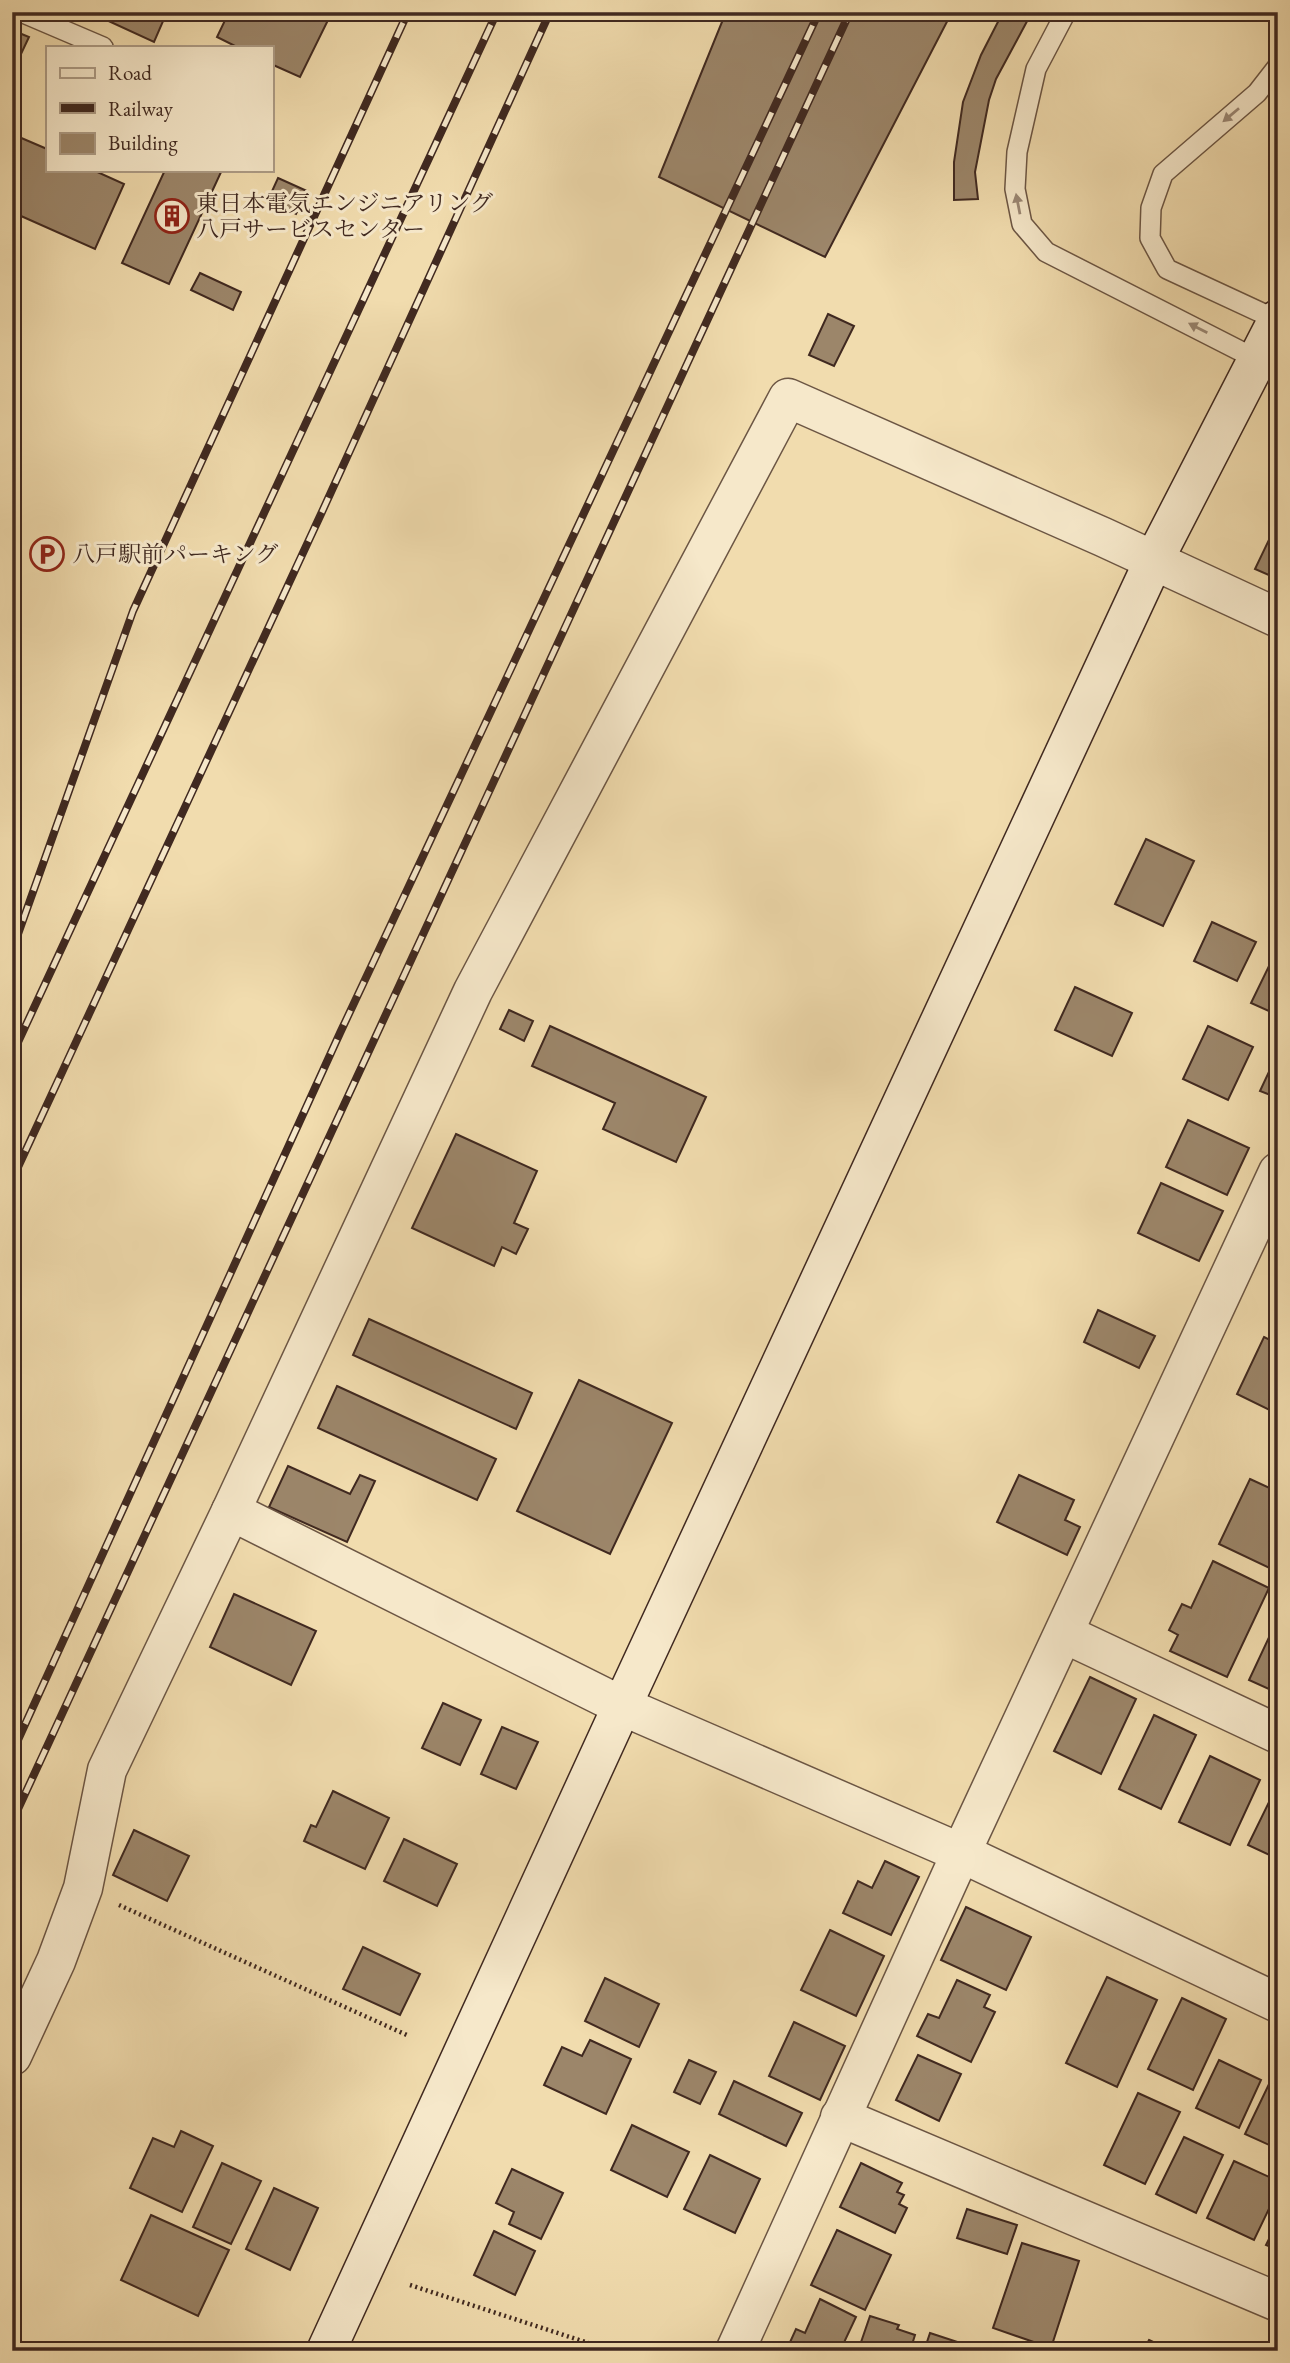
<svg xmlns="http://www.w3.org/2000/svg" width="1290" height="2363" viewBox="0 0 1290 2363" font-family="'EB Garamond','Noto Serif JP',serif">
<style>
.building{fill:#9c866a;stroke:#402920;stroke-width:2}
.lines{fill:none;stroke-linecap:round;stroke-linejoin:round}
.lane-casing{stroke:#6c5644;stroke-width:22}
.street-casing{stroke:#6c5644;stroke-width:41}
.secondary-casing{stroke:#402920;stroke-width:41}
.path{stroke:#402920;stroke-width:4.5;stroke-dasharray:2 3.5;stroke-linecap:butt}
.lane{stroke:#f6e8ca;stroke-width:19}
.street{stroke:#f6e8ca;stroke-width:38}
.secondary{stroke:#f6e8ca;stroke-width:38}
.rail-casing{stroke:#402920;stroke-width:8}
.rail{stroke:#f6e8ca;stroke-width:5;stroke-dasharray:16;stroke-linecap:butt}
.oneway{fill:#9b8875}
.labels{text-anchor:middle;stroke-width:6;stroke-linejoin:round;paint-order:stroke}
.poi-label{font-size:23px;fill:#402920;stroke:#f6e8ca;text-anchor:start}
</style>
<rect width="100%" height="100%" fill="#f1dcae"/>
<filter id="stains"><feTurbulence type="fractalNoise" baseFrequency=".00286" numOctaves="4"/><feColorMatrix values="0 0 0 0 .2 0 0 0 0 .09 0 0 0 0 .02 0 0 0 .5 -.17"/></filter>
<radialGradient id="worn" r=".72"><stop offset=".6" stop-color="#630" stop-opacity="0"/><stop offset="1" stop-color="#630" stop-opacity=".3"/></radialGradient>
<g class="building">
<polygon points="89,12 167,12 154,42"/>
<polygon points="229,12 332,12 300,77 271,64 271,47 237,47 217,37"/>
<polygon points="726,12 952,12 825,257 659,177"/>
<polygon points="1003,12 1032,12 996,79 989,100 975,172 978,199 954,200 954,162 963,102 981,55"/>
<polygon points="12,30 29,37 12,73"/>
<polygon points="12,134 47,149 47,170 93,170 124,184 95,249 12,212"/>
<polygon points="165,170 222,170 169,284 122,263"/>
<polygon points="278,178 307,191 296,214 268,200"/>
<polygon points="200,273 241,292 233,310 191,290"/>
<polygon points="828,314 854,326 834,366 809,355"/>
<polygon points="12,341 19,344 12,359"/>
<polygon points="1278,521 1278,579 1255,569"/>
<polygon points="1146,839 1194,861 1163,926 1115,904"/>
<polygon points="1212,922 1256,942 1237,981 1194,961"/>
<polygon points="1269,966 1278,970 1278,1015 1251,1003"/>
<polygon points="1075,987 1132,1013 1112,1056 1055,1030"/>
<polygon points="509,1010 533,1021 524,1041 500,1029"/>
<polygon points="550,1026 706,1097 676,1162 603,1129 615,1103 532,1066"/>
<polygon points="1208,1026 1253,1047 1228,1100 1183,1079"/>
<polygon points="1275,1059 1278,1060 1278,1098 1260,1091"/>
<polygon points="1188,1120 1249,1148 1227,1195 1166,1167"/>
<polygon points="456,1134 537,1171 514,1223 528,1229 516,1254 502,1247 494,1266 412,1228"/>
<polygon points="1161,1183 1223,1211 1199,1261 1138,1233"/>
<polygon points="1098,1310 1155,1336 1139,1368 1084,1342"/>
<polygon points="369,1319 532,1393 516,1429 353,1355"/>
<polygon points="1264,1337 1278,1344 1278,1414 1237,1394"/>
<polygon points="579,1380 672,1423 610,1554 517,1511"/>
<polygon points="337,1386 496,1459 477,1500 318,1428"/>
<polygon points="288,1466 350,1494 360,1475 375,1481 347,1542 269,1507"/>
<polygon points="1019,1475 1074,1500 1065,1520 1080,1527 1067,1555 997,1522"/>
<polygon points="1250,1479 1278,1492 1278,1572 1219,1544"/>
<polygon points="1213,1561 1269,1588 1227,1677 1170,1651 1178,1635 1169,1630 1182,1604 1191,1608"/>
<polygon points="234,1594 316,1631 291,1685 210,1647"/>
<polygon points="1271,1633 1278,1636 1278,1693 1249,1680"/>
<polygon points="1090,1677 1136,1699 1101,1774 1054,1751"/>
<polygon points="443,1703 481,1720 460,1765 422,1748"/>
<polygon points="1154,1715 1196,1735 1161,1809 1119,1789"/>
<polygon points="502,1727 538,1742 516,1789 481,1774"/>
<polygon points="1210,1756 1260,1780 1230,1845 1179,1822"/>
<polygon points="333,1791 389,1818 365,1869 304,1841 311,1825 316,1827"/>
<polygon points="1274,1792 1278,1794 1278,1859 1248,1845"/>
<polygon points="134,1830 189,1856 167,1901 113,1875"/>
<polygon points="404,1839 457,1864 437,1906 384,1881"/>
<polygon points="885,1861 919,1877 891,1935 843,1913 858,1881 872,1888"/>
<polygon points="966,1907 1031,1937 1006,1990 941,1960"/>
<polygon points="830,1930 884,1956 856,2016 801,1990"/>
<polygon points="363,1947 420,1974 400,2015 343,1989"/>
<polygon points="1107,1977 1157,2000 1117,2087 1066,2063"/>
<polygon points="605,1978 659,2004 639,2047 585,2021"/>
<polygon points="957,1980 990,1995 984,2007 995,2012 971,2062 917,2036 928,2014 939,2018"/>
<polygon points="1182,1998 1226,2019 1193,2090 1148,2069"/>
<polygon points="794,2022 845,2046 820,2100 769,2076"/>
<polygon points="590,2040 631,2059 606,2114 544,2085 562,2047 582,2056"/>
<polygon points="918,2055 961,2074 939,2121 896,2100"/>
<polygon points="689,2060 716,2072 700,2104 674,2092"/>
<polygon points="1219,2060 1261,2080 1239,2128 1196,2108"/>
<polygon points="734,2081 802,2113 786,2146 719,2114"/>
<polygon points="1270,2082 1278,2085 1278,2149 1245,2134"/>
<polygon points="1138,2093 1180,2112 1145,2184 1104,2165"/>
<polygon points="632,2125 689,2152 667,2197 611,2170"/>
<polygon points="181,2131 213,2146 182,2212 130,2188 153,2138 174,2147"/>
<polygon points="1184,2137 1223,2155 1196,2213 1156,2194"/>
<polygon points="710,2155 760,2179 735,2233 684,2209"/>
<polygon points="1234,2161 1278,2181 1278,2190 1254,2240 1207,2218"/>
<polygon points="222,2163 261,2181 231,2244 193,2227"/>
<polygon points="861,2163 902,2183 897,2192 904,2195 899,2204 907,2208 895,2233 840,2207"/>
<polygon points="512,2169 563,2193 541,2239 509,2224 514,2212 496,2203"/>
<polygon points="274,2188 318,2208 290,2270 246,2249"/>
<polygon points="967,2209 1017,2225 1007,2254 957,2238"/>
<polygon points="151,2215 229,2250 198,2316 121,2280"/>
<polygon points="1278,2221 1278,2250 1266,2245"/>
<polygon points="837,2230 891,2255 865,2310 811,2285"/>
<polygon points="494,2231 535,2251 515,2295 474,2275"/>
<polygon points="1022,2243 1079,2261 1051,2348 993,2328"/>
<polygon points="820,2299 856,2317 840,2351 786,2351 796,2329 805,2333"/>
<polygon points="870,2316 899,2325 897,2329 915,2335 910,2351 858,2351"/>
<polygon points="930,2333 979,2349 978,2351 924,2351"/>
<polygon points="1149,2340 1172,2351 1143,2351"/>
</g>
<g class="lines">
<g class="lane-casing">
<g id="lane">
<polyline points="21,12 103,47"/>
<polyline points="1066,12 1036,69 1017,152 1015,189 1022,224 1046,252 1258,360"/>
<polyline points="1277,320 1167,269 1150,238 1151,208 1163,174 1257,93 1278,66"/>
</g>
</g>
<g class="street-casing">
<g id="street">
<polyline points="231,1511 622,1706 961,1853 1278,2003"/>
<polyline points="1065,1634 1278,1734"/>
<polyline points="12,2056 56,1961 83,1888 107,1770 231,1511 473,991 788,398 1103,537 1278,618"/>
<polyline points="840,2117 1278,2302"/>
<polyline points="735,2351 961,1853 1278,1172"/>
</g>
</g>
<g class="secondary-casing">
<polyline id="secondary" points="326,2351 622,1706 1154,560 1278,319"/>
</g>
<g class="path">
<polyline points="119,1905 409,2036"/>
<polyline points="410,2285 613,2351"/>
</g>
<use href="#lane" class="lane"/>
<use href="#street" class="street"/>
<use href="#secondary" class="secondary"/>
<g class="rail-casing">
<g id="rail">
<polyline points="12,951 133,611 408,12"/>
<polyline points="12,1055 497,12"/>
<polyline points="12,1180 321,514 550,12"/>
<polyline points="12,1753 340,1033 819,12"/>
<polyline points="12,1822 850,12"/>
</g>
</g>
<use href="#rail" class="rail"/>
</g>
<defs><path id="oneway-solid" d="M-6-.8H1V-3.2L6.5 0L1 3.2V.8H-6Z" transform="scale(1.75)"/></defs>
<g class="oneway">
<use href="#oneway-solid" transform="translate(1231 115) rotate(140)"/>
<use href="#oneway-solid" transform="translate(1018 204) rotate(-101)"/>
<use href="#oneway-solid" transform="translate(1198 328) rotate(-153)"/>
</g>
<defs>
<g id="building-ring" transform="scale(1.75)"><circle r="9.5" fill="#f6e8ca" stroke="#8f2418" stroke-width="1.5"/><path d="M-4-6H4V6H1V3H-1V6H-4ZM-2.5-4.3h1.7v1.8h-1.7ZM.8-4.3h1.7v1.8H.8ZM-2.5-1h1.7V.8h-1.7ZM.8-1h1.7V.8H.8Z" fill="#8f2418"/></g>
<g id="parking-ring" transform="scale(1.75)"><circle r="9.5" fill="#f6e8ca" stroke="#8f2418" stroke-width="1.5"/><path d="M-3.5-5.5H1a3.5 3.5 0 0 1 0 7H-1V5.5H-3.5ZM-1-3.4V-.6H.8a1.4 1.4 0 0 0 0-2.8Z" fill="#8f2418"/></g>
</defs>
<g fill-rule="evenodd">
<use href="#building-ring" x="172" y="216"/>
<use href="#parking-ring" x="47" y="554"/>
</g>
<g class="labels">
<g class="poi-label">
<text x="196" y="211">東日本電気エンジニアリング<tspan x="196" dy="26">八戸サービスセンター</tspan></text>
<text x="72" y="562">八戸駅前パーキング</text>
</g>
</g>
<rect width="1290" height="2363" fill="none" stroke="#f1dcae" stroke-width="42"/>
<rect x="14" y="14" width="1262" height="2335" fill="none" stroke="#402920" stroke-width="3.5"/>
<rect x="21" y="21" width="1248" height="2321" fill="none" stroke="#402920" stroke-width="2"/>
<rect x="46" y="46" width="228" height="126" fill="#f6e8ca" stroke="#ad9c86" stroke-width="2"/>
<rect x="60" y="68" width="35" height="10" fill="#f6e8ca" stroke="#ad9c86" stroke-width="2"/>
<text x="108" y="80" font-size="21" fill="#402920">Road</text>
<rect x="60" y="103" width="35" height="10" fill="#402920" stroke="#ad9c86" stroke-width="2"/>
<text x="108" y="116" font-size="21" fill="#402920">Railway</text>
<rect x="60" y="133" width="35" height="21" fill="#9c866a" stroke="#ad9c86" stroke-width="2"/>
<text x="108" y="150" font-size="21" fill="#402920">Building</text>
<rect width="100%" height="100%" filter="url(#stains)"/>
<rect width="100%" height="100%" fill="url(#worn)"/>
</svg>
